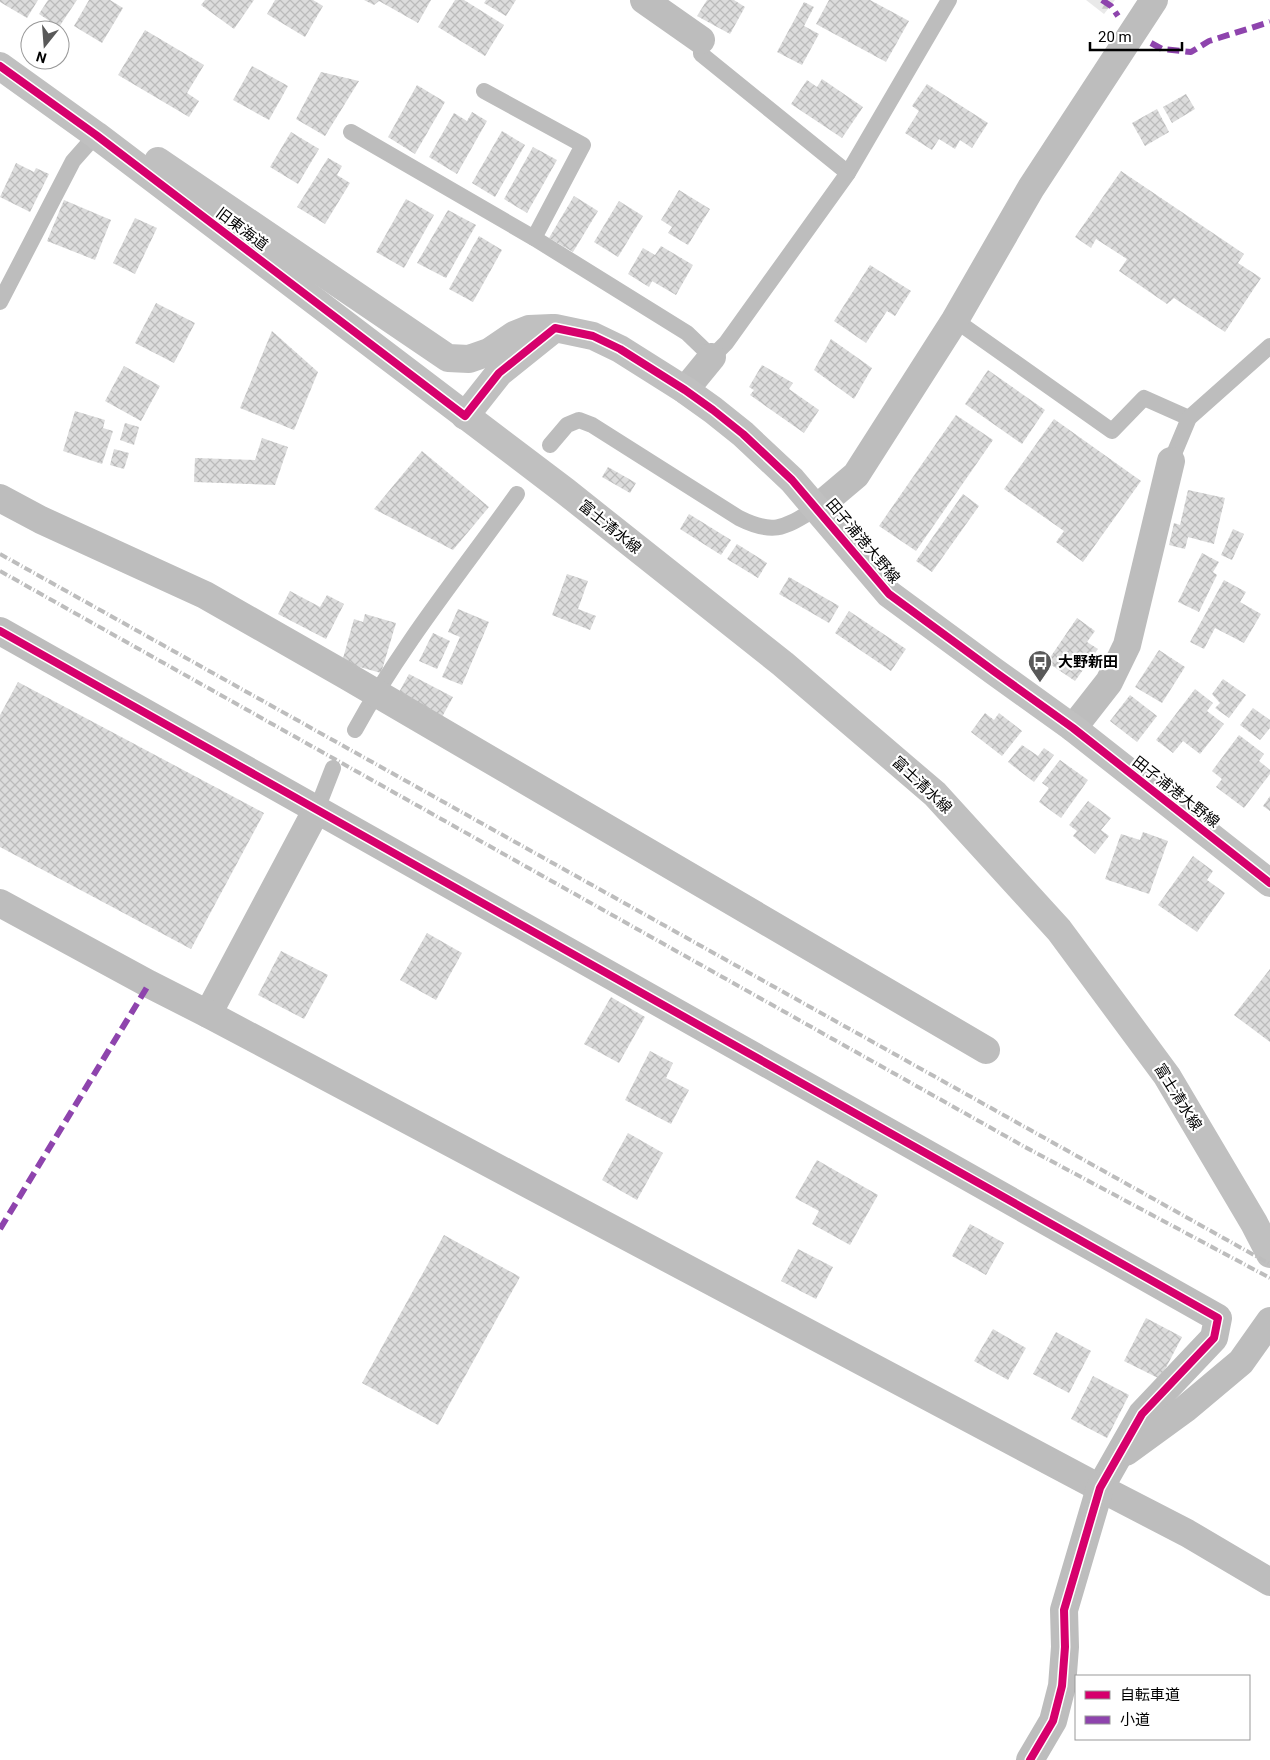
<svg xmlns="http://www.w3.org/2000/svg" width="1270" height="1760" viewBox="0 0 1270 1760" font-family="Roboto,'Noto Sans JP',sans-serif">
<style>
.forest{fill:url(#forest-firs)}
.building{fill:url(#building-cross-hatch)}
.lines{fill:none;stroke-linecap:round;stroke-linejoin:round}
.service{stroke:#bdbdbd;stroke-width:16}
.minor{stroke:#bdbdbd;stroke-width:28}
.tertiary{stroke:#bdbdbd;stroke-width:28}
.secondary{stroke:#c0c0c0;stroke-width:28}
.rail{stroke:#bdbdbd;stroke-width:4;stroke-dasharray:8 2.5 1 2.5;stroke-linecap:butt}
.quiet{stroke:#8e44ad;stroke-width:6;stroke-dasharray:12 6;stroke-linecap:butt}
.cycleway-casing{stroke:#fff;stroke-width:11}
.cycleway{stroke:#d6006c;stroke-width:8}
.labels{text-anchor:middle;stroke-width:4.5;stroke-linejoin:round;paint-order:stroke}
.street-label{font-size:15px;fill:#000;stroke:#fff}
.poi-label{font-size:15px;font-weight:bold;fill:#000;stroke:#fff;text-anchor:start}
</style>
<defs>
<pattern id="forest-firs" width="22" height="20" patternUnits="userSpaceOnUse" patternTransform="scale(1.25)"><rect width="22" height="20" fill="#e9e9e9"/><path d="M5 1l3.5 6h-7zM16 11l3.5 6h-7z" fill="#c6c6c6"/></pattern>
<pattern id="building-cross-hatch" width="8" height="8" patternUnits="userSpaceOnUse" patternTransform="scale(1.25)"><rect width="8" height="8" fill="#dcdcdc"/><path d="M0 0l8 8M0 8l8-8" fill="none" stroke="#bbb"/></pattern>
</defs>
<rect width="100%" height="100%" fill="#fff"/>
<polygon class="forest" points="1086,0 1115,0 1104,14"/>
<g class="building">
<polygon points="0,0 38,0 27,18 0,2"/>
<polygon points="48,0 77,0 59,27 39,14"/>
<polygon points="89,0 110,0 123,8 102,43 74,26"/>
<polygon points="205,0 254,0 234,29 201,5"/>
<polygon points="275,0 313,0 323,6 305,37 267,14"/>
<polygon points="364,0 431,0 418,23 379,1 374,5"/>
<polygon points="455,0 464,0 504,25 485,56 438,27"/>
<polygon points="486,0 516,0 506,16 484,3"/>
<polygon points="707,0 734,0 745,7 730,34 697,16"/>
<polygon points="829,0 870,0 909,21 886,62 816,24"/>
<polygon points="804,2 814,7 804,26 819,34 802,65 777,52"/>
<polygon points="145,30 204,65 187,93 199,101 189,117 118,75"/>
<polygon points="252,66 288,86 269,120 233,100"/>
<polygon points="321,72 359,81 325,136 296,119"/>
<polygon points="822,79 863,107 842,138 791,104 807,80 817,87"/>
<polygon points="927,84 988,123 972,148 960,140 955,149 939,139 932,150 905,133 919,111 912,106"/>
<polygon points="417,85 445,102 415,154 388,137"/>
<polygon points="1186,94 1195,109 1172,123 1163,107"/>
<polygon points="1157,109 1169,132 1145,146 1132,123"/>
<polygon points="472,112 487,121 457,174 429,157 454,113 467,121"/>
<polygon points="502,131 525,145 495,197 472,183"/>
<polygon points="291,132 319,149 298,184 270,167"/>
<polygon points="533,147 557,160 527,213 504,199"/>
<polygon points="328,158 342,166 337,175 350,183 325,224 297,207"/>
<polygon points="16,163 34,172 36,168 49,174 30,212 0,197"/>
<polygon points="1121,171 1244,254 1238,263 1261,278 1225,332 1174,298 1167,304 1119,271 1127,259 1096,239 1091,248 1075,237"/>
<polygon points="679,190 710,209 688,245 668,233 672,227 661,220"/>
<polygon points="574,196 598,211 573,252 549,238"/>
<polygon points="406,199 434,215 404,268 376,252"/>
<polygon points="64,200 111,220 95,260 47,241"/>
<polygon points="619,201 643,216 618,257 594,242"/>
<polygon points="448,210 476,225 446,278 417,263"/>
<polygon points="135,218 157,228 135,274 113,263"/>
<polygon points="479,236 502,250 473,302 449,289"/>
<polygon points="661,246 693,265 676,295 652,281 649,287 628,274 643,248 655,255"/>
<polygon points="870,265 911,291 895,316 887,311 866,343 834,321"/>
<polygon points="156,303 195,323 174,363 135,343"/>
<polygon points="272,331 318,372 294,430 240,408"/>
<polygon points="831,339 872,368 854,399 814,370"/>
<polygon points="762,365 793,383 789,389 819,410 804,433 750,395 754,390 749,387"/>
<polygon points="124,366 160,386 141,421 105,401"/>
<polygon points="988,370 1045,410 1022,444 965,404"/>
<polygon points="75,411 105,420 103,428 113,431 102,464 63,451"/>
<polygon points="956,415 993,440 916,551 879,526"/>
<polygon points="1054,419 1141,481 1083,562 1056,542 1064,531 1004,489"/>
<polygon points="125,423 139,427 134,445 120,440"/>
<polygon points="262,438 288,447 275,485 194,482 195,458 255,460"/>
<polygon points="114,449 129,453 124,469 110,465"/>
<polygon points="422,451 489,507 453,550 374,509"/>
<polygon points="608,467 636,483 630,493 602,477"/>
<polygon points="1188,490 1225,498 1214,544 1188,537 1185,549 1169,545 1174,523 1180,525"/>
<polygon points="963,494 979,506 932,572 916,561"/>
<polygon points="689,514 731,540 721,555 680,529"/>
<polygon points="1233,529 1244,534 1232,560 1221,555"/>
<polygon points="737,544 767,563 758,578 727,559"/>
<polygon points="1202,553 1219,562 1213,572 1217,575 1199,612 1178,602"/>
<polygon points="567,574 588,581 578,609 596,616 590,630 552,615"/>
<polygon points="789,577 839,606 829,623 779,594"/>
<polygon points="1224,580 1246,592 1240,602 1261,614 1244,643 1215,628 1204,649 1190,642"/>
<polygon points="290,591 320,607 327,595 344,604 326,639 278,614"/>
<polygon points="458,609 489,622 462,685 442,677 460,637 448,632"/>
<polygon points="849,611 906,649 891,671 835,633"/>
<polygon points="365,614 396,623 381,673 342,662 354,619 363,622"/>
<polygon points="1077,618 1095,631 1087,642 1098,649 1075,681 1047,662"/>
<polygon points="433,633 450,641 437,669 419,661"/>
<polygon points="1159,650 1185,667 1162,703 1135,687"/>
<polygon points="409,674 453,697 442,717 398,694"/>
<polygon points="1223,679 1246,695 1229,718 1215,708 1220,703 1212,694"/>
<polygon points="18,682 264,813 191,949 0,847 0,715"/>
<polygon points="1195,689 1213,703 1207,711 1224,724 1200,754 1183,741 1173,753 1156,740"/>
<polygon points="1130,695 1157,716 1137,742 1110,721"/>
<polygon points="1253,708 1270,720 1270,728 1260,740 1240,725"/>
<polygon points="985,713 994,720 999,713 1022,731 1002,756 971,732"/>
<polygon points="1239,735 1264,754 1259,761 1270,770 1270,774 1244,808 1216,787 1222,779 1212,771"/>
<polygon points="1022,745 1038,756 1044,748 1054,755 1034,782 1008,762"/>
<polygon points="1060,760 1088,780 1061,818 1039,802 1049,788 1042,783"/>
<polygon points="1270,796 1270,811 1263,806"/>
<polygon points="1088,801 1111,818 1101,830 1109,836 1095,854 1073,836 1077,831 1069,825"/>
<polygon points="1143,832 1168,841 1149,894 1105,879 1121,834 1140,840"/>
<polygon points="1193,856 1213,871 1207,880 1225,893 1197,932 1158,905"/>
<polygon points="427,933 462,953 436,1000 400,980"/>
<polygon points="281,951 328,975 304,1019 258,995"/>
<polygon points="1270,969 1270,1042 1234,1015"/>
<polygon points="611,997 645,1017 619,1063 584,1044"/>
<polygon points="650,1051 673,1063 666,1078 689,1090 671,1124 625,1100"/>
<polygon points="628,1133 663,1153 637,1200 602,1180"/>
<polygon points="817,1160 878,1195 850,1245 812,1224 819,1211 795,1198"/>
<polygon points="970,1224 1004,1243 986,1275 952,1256"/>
<polygon points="444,1235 520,1277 438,1425 362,1383"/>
<polygon points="798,1249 833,1267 816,1299 781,1281"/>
<polygon points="1146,1318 1182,1337 1160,1379 1124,1361"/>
<polygon points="993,1329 1026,1348 1008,1380 974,1361"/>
<polygon points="1056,1332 1091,1351 1069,1393 1033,1374"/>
<polygon points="1093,1376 1129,1395 1107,1438 1071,1419"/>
</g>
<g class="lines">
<g class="service">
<polyline points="484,91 583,145 534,238"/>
<polyline points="351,132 534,238 687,333 712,357 726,343 848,173 701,54 701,40"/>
<polyline points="848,173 949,0"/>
<polyline points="0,302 73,161 96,135"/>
<polyline points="955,320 1112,431 1144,398 1189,418"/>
<path d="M550,445L567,425L579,420L592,425L739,518C775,536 785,527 817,508"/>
<polyline points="1171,461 1189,418 1270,346"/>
<path d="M355,730C401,646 462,571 517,494"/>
<polyline points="317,809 333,768"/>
</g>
<g class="minor">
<polyline points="644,0 701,40"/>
<polyline points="685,390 712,357"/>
<polyline points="0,498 41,520 205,595 347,676 986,1050"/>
<polyline points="817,508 856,475 955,320 1031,188 1154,0"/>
<polyline points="0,631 1218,1318 1214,1338 1142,1414 1100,1488"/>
<polyline points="1073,728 1109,682 1127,645 1171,461"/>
<polyline points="208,1014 317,809"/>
<polyline points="1126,1452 1185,1409 1241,1362 1270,1321"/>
</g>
<g class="tertiary">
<polyline points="0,903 149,984 208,1014 1100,1488 1187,1533 1270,1582"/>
<polyline points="1030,1760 1053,1721 1062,1686 1065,1647 1064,1610 1100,1488"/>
</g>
<g class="secondary">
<polyline points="0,66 96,135 565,491 783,664 935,794 1059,930 1167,1076 1254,1223 1270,1254"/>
<polyline points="158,161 448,358 469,359 489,352 514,335 529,329 552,328"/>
<polyline points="465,416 499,373 555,328 593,336 620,349 685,390 713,410 743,434 792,480 889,594 995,672 1073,728 1270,883"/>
</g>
<g class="rail">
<polyline points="0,554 1270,1264"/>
<polyline points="0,571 1025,1147 1270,1278"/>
</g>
<g class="quiet">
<polyline points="1102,0 1111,6 1118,16"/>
<polyline points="1151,43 1162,49 1191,52 1209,41 1270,22"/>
<polyline points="0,1229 149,984"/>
</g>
<g class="cycleway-casing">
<g id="cycleway">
<polyline points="0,66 96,135 465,416 499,373 555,328 593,336 620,349 685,390 713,410 743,434 792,480 889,594 995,672 1073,728 1270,883"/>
<polyline points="0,631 1218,1318 1214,1338 1142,1414 1100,1488 1064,1610 1065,1647 1062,1686 1053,1721 1030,1760"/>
</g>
</g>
<use href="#cycleway" class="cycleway"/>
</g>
<defs>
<g id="bus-pin" transform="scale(1.25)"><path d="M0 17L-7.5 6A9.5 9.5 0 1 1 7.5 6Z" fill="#595959" stroke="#fff"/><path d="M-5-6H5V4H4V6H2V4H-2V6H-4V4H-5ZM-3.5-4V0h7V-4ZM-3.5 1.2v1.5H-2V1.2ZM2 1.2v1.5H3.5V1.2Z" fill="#fff"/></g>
</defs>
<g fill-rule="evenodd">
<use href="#bus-pin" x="1040" y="662"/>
</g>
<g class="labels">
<g class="street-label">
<text transform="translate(242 229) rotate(37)" y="5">旧東海道</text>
<text transform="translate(610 527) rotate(39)" y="5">富士清水線</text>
<text transform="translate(863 541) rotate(50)" y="5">田子浦港大野線</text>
<text transform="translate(922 785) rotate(43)" y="5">富士清水線</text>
<text transform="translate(1176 792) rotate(38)" y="5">田子浦港大野線</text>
<text transform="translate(1178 1097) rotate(58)" y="5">富士清水線</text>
</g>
<g class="poi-label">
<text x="1058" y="667">大野新田</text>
</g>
</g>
<rect x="1075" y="1675" width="175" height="65" fill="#ffffff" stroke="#999999"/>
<rect x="1085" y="1691" width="25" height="8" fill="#d6006c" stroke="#999999"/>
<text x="1120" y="1700" font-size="15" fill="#000000">自転車道</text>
<rect x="1085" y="1716" width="25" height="8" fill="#8e44ad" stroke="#999999"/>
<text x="1120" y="1725" font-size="15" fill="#000000">小道</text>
<g transform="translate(45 45) rotate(197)"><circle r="24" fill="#ffffff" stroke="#999999"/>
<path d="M0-4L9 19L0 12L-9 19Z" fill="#595959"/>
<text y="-8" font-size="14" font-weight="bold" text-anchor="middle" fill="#000000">N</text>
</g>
<path d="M1090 42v8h92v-8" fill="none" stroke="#000000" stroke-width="2.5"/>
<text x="1098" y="42" font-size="15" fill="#000000" stroke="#ffffff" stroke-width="4" paint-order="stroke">20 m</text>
</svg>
